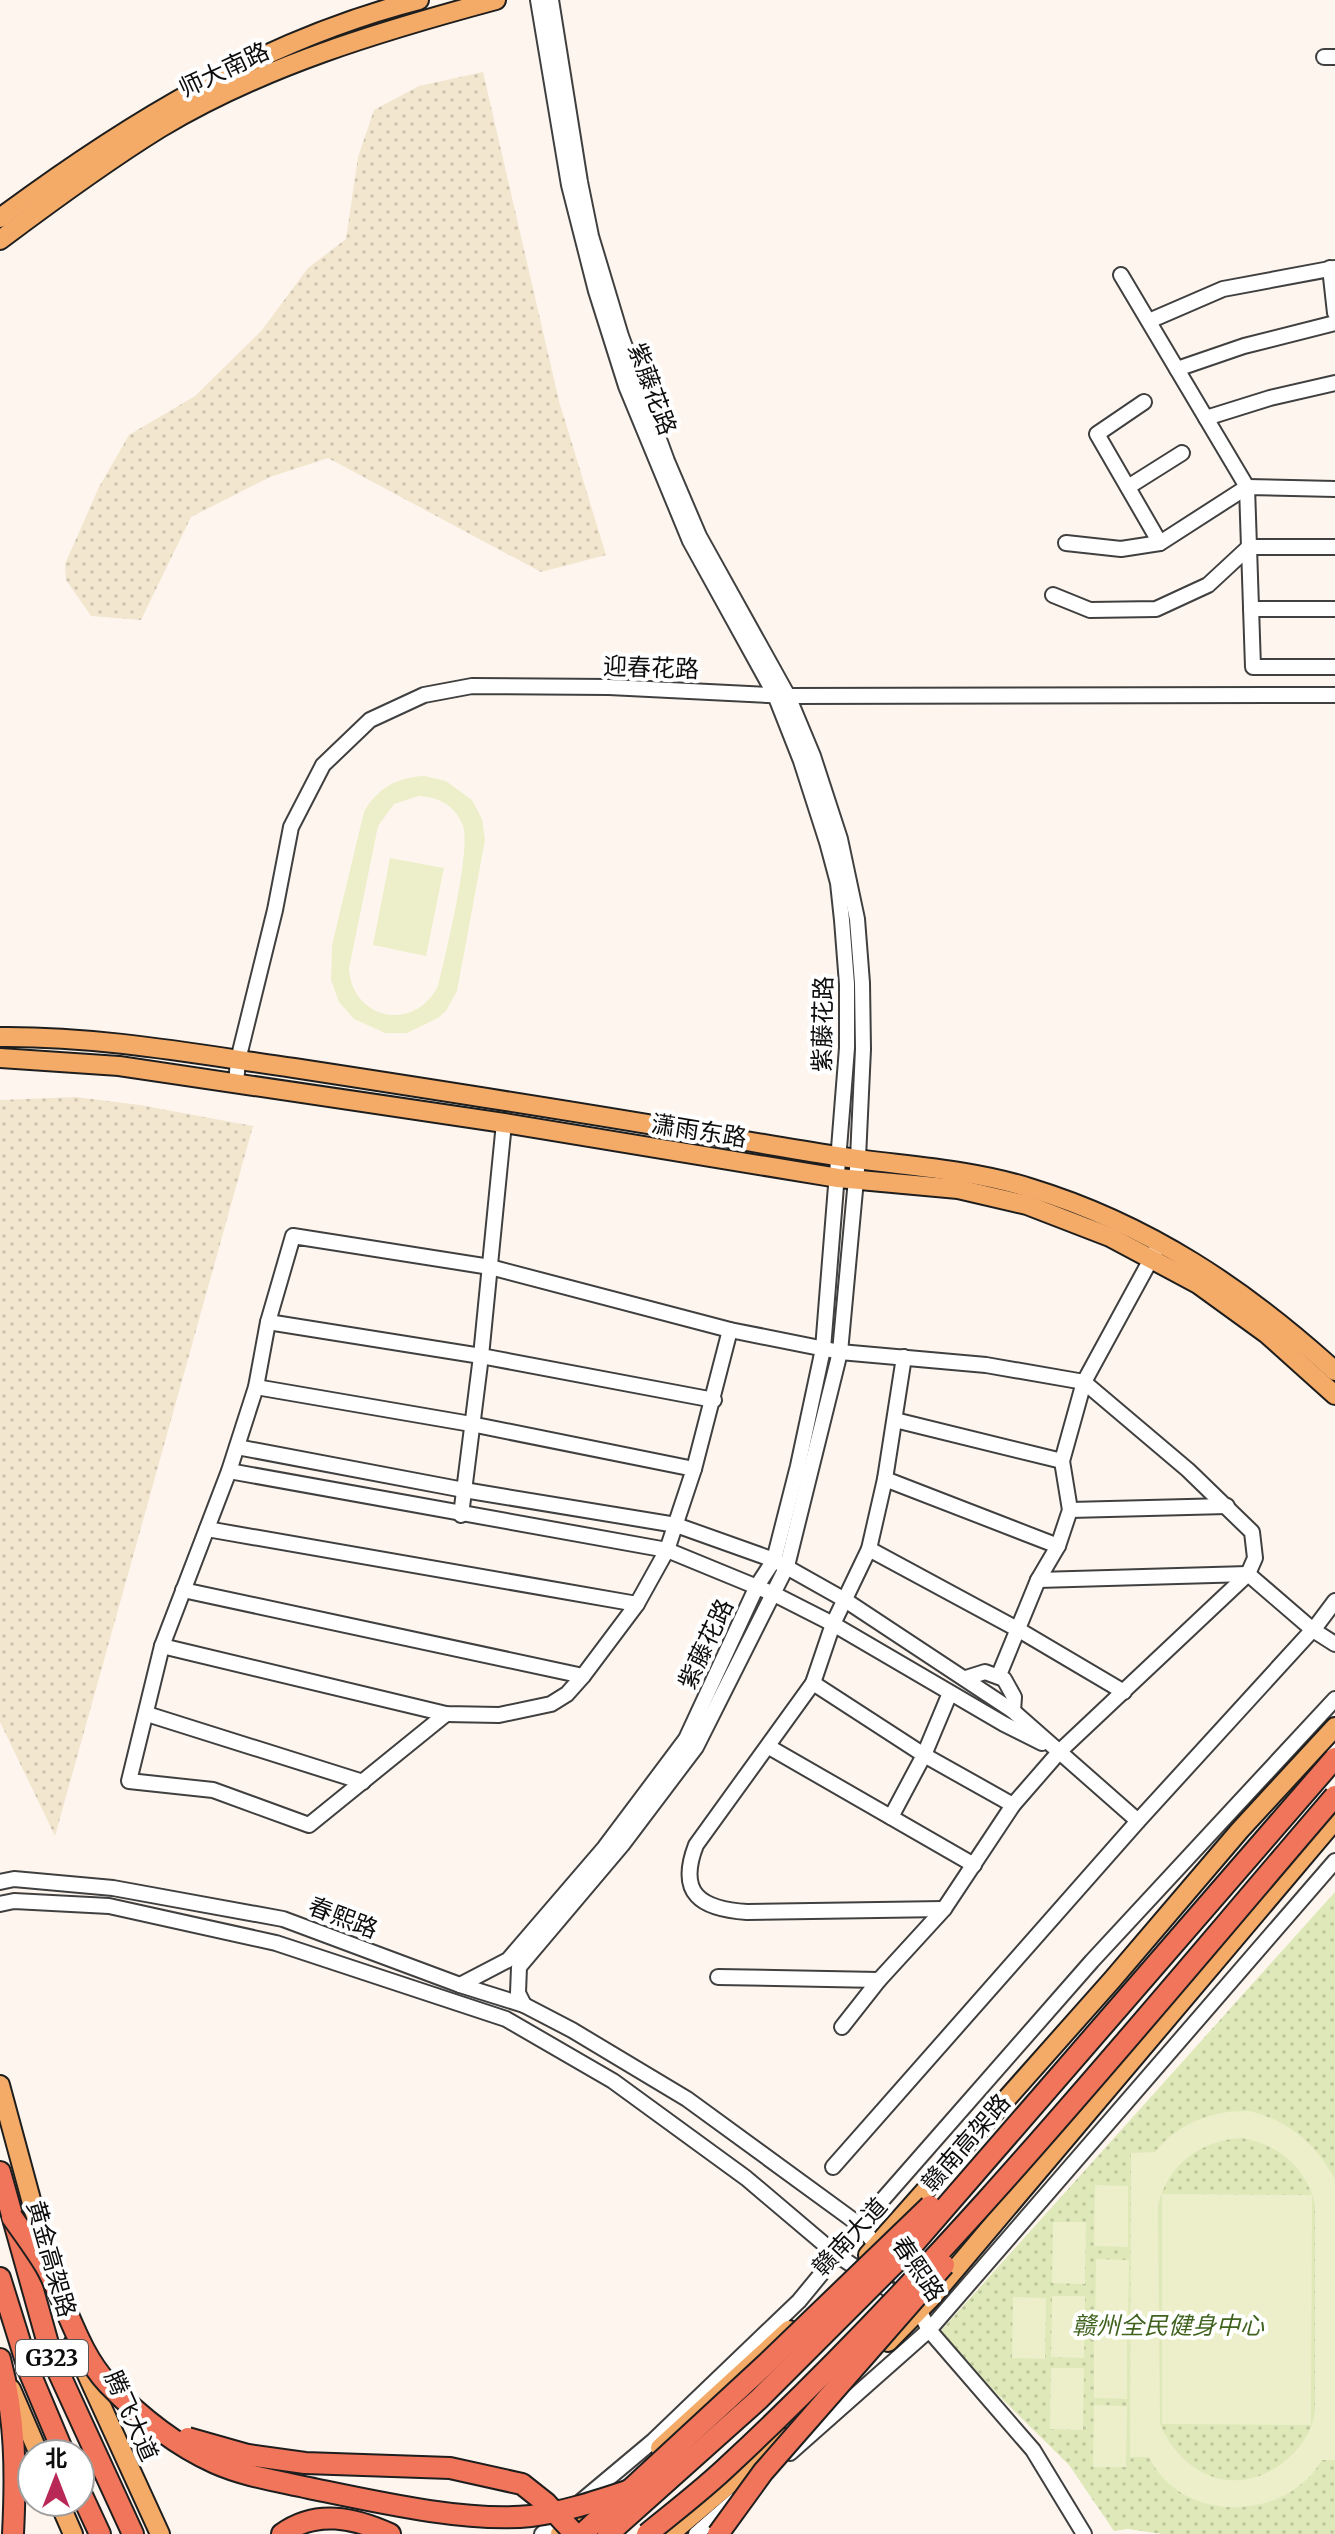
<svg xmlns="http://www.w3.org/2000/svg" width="1335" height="2534" viewBox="0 0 1335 2534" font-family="Merriweather,'Noto Sans SC',serif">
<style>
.farmland{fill:url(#farmland-dots)}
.park{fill:url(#park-dots)}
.pitch{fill:#edefca;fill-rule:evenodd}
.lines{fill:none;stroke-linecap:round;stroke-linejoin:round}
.minor-casing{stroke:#404040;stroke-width:18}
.major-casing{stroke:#1e1e1e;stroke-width:22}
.highway-casing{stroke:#1e1e1e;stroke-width:24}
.minor{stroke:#fff;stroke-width:14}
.major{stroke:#f4ab68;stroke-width:18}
.highway{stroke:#f0755a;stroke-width:20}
.highway-bridge-casing{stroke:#1e1e1e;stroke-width:24;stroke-linecap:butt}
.highway-bridge{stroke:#f0755a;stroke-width:20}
.labels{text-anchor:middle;stroke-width:8;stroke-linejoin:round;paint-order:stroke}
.shield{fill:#fff;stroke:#565656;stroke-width:2}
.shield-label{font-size:22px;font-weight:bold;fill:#0d0d0d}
.street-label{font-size:24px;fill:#0d0d0d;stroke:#fff}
.park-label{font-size:24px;font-style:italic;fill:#40631f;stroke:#fff}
</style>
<defs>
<pattern id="farmland-dots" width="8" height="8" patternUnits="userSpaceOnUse" patternTransform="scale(2)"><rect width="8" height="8" fill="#f3e6cf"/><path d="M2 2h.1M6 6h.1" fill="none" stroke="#cfc4b1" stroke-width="1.8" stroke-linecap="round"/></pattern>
<pattern id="park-dots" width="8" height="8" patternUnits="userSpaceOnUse" patternTransform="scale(2)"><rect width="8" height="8" fill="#dee8b8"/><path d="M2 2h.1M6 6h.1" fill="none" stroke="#bdc69d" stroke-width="1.8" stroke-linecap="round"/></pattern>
</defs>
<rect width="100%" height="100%" fill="#fef6ee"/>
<g class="farmland">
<polygon points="483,72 559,401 606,555 541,572 328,458 270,477 191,517 141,620 91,616 66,580 65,564 99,487 129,435 195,396 262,330 308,268 346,239 358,157 374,110 419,86"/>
<polygon points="75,1097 140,1105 253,1126 55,1836 0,1722 0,1100"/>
</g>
<polygon class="park" points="1335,1892 1335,2534 1162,2534 1128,2529 1114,2531 1069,2465 937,2335"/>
<g class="pitch">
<path d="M425,776L446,781L472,800L482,819L485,840L457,991L446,1011L438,1018L407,1033H385L354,1019L339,1002L331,980L332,945L364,812C377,788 398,777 425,776ZM419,796C439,797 456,806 463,826C471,851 445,957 438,986C415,1032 353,1021 349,969L378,826L394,804Z"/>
<polygon points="390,858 444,868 426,956 373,945"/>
<path d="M1250,2111C1290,2122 1315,2143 1335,2179V2460H1322C1287,2522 1181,2525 1149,2457H1130L1131,2153L1155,2152C1179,2122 1213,2110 1250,2111ZM1242,2138C1278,2144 1306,2168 1315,2204V2410C1310,2457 1251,2496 1206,2474C1184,2464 1169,2445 1160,2424L1158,2206C1167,2165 1201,2140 1242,2138Z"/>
<polygon points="1095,2185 1128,2186 1128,2247 1094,2246"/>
<polygon points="1162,2194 1312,2195 1311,2425 1162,2424"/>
<polygon points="1053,2222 1086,2222 1085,2284 1052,2283"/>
<polygon points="1096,2259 1129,2260 1128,2321 1095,2321"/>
<polygon points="1052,2296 1085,2296 1084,2358 1051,2357"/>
<polygon points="1013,2297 1046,2298 1045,2359 1012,2358"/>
<polygon points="1094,2337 1127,2337 1127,2399 1094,2398"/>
<polygon points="1051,2368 1084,2368 1083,2430 1050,2429"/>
<polygon points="1094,2405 1127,2406 1126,2467 1093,2467"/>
</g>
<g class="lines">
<g class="minor-casing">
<g id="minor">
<polyline points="1324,57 1335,57"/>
<polyline points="1330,268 1335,313"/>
<polyline points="1121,275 1247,487 1253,667 1335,667"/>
<polyline points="1149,321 1223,289 1335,268"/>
<polyline points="1177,369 1244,346 1335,323"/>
<polyline points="1144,402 1097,434 1160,543"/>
<polyline points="1206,418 1270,398 1335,383"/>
<polyline points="1128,487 1182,453"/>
<polyline points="1066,543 1121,549 1160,543 1247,487 1335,489"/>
<polyline points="1053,595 1090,610 1156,609 1208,585 1249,547 1335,547"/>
<polyline points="1251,609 1335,609"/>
<polyline points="236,1084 238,1060 275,910 291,827 323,765 370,720 424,695 472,686 609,687 788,696 1335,695"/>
<polyline points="268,1322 481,1356 714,1400"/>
<path d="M904,1357L885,1479L869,1549L833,1624L813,1683L696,1845C677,1894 701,1909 747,1912L944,1909"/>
<polyline points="256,1387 471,1424 694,1469"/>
<polyline points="895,1420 1062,1461"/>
<polyline points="237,1447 464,1490 676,1525 774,1560 845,1600 1013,1711 1138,1821"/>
<polyline points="229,1471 667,1550 774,1594 833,1624 1004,1724 1042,1743"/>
<polyline points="885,1479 1058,1546"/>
<polyline points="1070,1510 1227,1506"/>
<polyline points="461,1515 481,1356 504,1123"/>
<polyline points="207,1529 637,1604"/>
<polyline points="869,1549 1019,1630 1124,1692"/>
<polyline points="1038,1580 1248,1574 1313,1630 1335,1644"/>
<polyline points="183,1590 583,1676"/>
<polyline points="162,1646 446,1714 499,1715 551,1704 567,1694 583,1676 637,1604 667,1550 694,1469 730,1330"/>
<polyline points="999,1675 1038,1580 1058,1546 1070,1510 1062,1461 1084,1382 1156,1250"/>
<polyline points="966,1678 985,1672 1004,1679 1014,1697 1013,1711"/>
<polyline points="813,1683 924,1755 1013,1805"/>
<polyline points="147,1714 363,1782"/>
<polyline points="446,1714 309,1825 213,1790 129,1781 162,1646 229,1471 256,1387 268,1322 293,1236 490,1267 730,1330 840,1352 986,1365 1084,1382 1188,1470 1252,1532 1255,1558 1248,1574 1060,1751 1013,1805 944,1909 879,1980 842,2027"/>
<polyline points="769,1747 974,1865"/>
<polyline points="891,1817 924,1755 950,1693"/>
<polyline points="0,1882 14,1879 113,1888 283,1919 460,1985 524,2005 572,2030 687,2099 861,2226 911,2291"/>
<polyline points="0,1904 14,1901 109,1906 276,1943 506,2019 613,2081 746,2178 837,2255 919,2310 929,2330 1033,2450 1084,2534"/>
<polyline points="718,1977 879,1980"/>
<polyline points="460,1985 508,1960 605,1847 686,1739 757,1586 774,1560 798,1466 823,1349 847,1048 847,984 842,920 838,883 827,842 801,761 775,695 690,541 626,386 596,291 569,185 538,0"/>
<polyline points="524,2005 518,1993 519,1967 622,1845 696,1747 787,1566 840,1352 858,1158 863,1049 862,983 857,919 840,839 813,756 788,696 699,536 667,461 621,336 591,236 580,182 551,0"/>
<polyline points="833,2167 1138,1821 1317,1625 1335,1601"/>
<polyline points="790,2453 929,2330 1335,1861"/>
<polyline points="542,2534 653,2441 799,2301 878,2205 1092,1961 1335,1699"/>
<polyline points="696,2534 735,2500"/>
</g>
</g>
<g class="major-casing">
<g id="major">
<path d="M0,218C128,123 263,40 419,0"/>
<path d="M0,240C52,201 105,162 160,128C263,66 381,31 496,0"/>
<path d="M0,1037C99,1036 196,1054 294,1068C424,1088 553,1108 683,1130C734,1139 785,1148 836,1156C901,1166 966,1168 1030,1188C1148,1224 1245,1289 1335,1371"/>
<polyline points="0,1058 119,1066 504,1123 838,1178 958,1189 1027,1205 1110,1237 1198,1284 1267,1334 1335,1395"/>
<polyline points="0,2085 49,2266"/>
<polyline points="868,2255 1112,1980 1240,1830 1335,1727"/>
<polyline points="888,2342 931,2298 1335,1820"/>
<polyline points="73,2344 160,2534"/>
<polyline points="11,2389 39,2454"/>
<polyline points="660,2448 789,2330"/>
<polyline points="59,2502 73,2534"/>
<polyline points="560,2534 602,2500"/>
<polyline points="670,2534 784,2438"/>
</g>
</g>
<g class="highway-casing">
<g id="highway">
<polyline points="0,2172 52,2358 133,2534"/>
<polyline points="0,2278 29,2371 64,2454"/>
<path d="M0,2359C16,2418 16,2474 13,2534"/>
<polyline points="80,2491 100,2534"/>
<path d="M282,2534C316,2509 355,2518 390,2534"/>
</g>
</g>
<use href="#minor" class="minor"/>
<use href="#major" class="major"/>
<use href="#highway" class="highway"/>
<g class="highway-bridge-casing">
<g id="highway-bridge">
<path d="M12,2217C23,2233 36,2250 46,2267C67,2305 78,2352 108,2384C139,2416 175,2445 215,2463C244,2476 278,2481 309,2488C372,2501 468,2523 531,2516C565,2512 597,2501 630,2490"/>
<polyline points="188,2438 248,2455 305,2463 450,2468 522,2484 546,2503 575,2534"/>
<polyline points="582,2534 767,2363 930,2206"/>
<polyline points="608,2534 759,2399 911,2247 1335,1758"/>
<path d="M647,2534C675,2511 704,2489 730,2464C950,2259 1140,2023 1335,1796"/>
<polyline points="718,2534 763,2472 944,2265"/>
</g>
</g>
<use href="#highway-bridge" class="highway-bridge"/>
</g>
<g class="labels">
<rect class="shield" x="16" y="2340" width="72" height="36" rx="6"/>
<g class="shield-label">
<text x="52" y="2366">G323</text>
</g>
<g class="street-label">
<text transform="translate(224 70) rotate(-25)" y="8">师大南路</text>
<text transform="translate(652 389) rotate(70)" y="8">紫藤花路</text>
<text transform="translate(651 668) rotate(2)" y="8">迎春花路</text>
<text transform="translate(823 1024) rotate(-89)" y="8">紫藤花路</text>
<text transform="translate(699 1131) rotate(9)" y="8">潇雨东路</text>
<text transform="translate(706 1644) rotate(-65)" y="8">紫藤花路</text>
<text transform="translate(343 1918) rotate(21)" y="8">春熙路</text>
<text transform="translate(966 2143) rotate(-49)" y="8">赣南高架路</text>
<text transform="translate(850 2237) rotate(-47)" y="8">赣南大道</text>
<text transform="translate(51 2259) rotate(74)" y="8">黄金高架路</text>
<text transform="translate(918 2269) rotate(56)" y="8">春熙路</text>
<text transform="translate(131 2416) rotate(66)" y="8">腾飞大道</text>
</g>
<g class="park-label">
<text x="1168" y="2334">赣州全民健身中心</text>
</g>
</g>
<g transform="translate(56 2478)"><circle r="38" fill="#ffffff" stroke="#9e9e9e" stroke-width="2"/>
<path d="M0-6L14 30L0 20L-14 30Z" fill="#b92958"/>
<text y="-12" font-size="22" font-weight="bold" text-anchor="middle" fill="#0d0d0d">北</text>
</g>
</svg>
